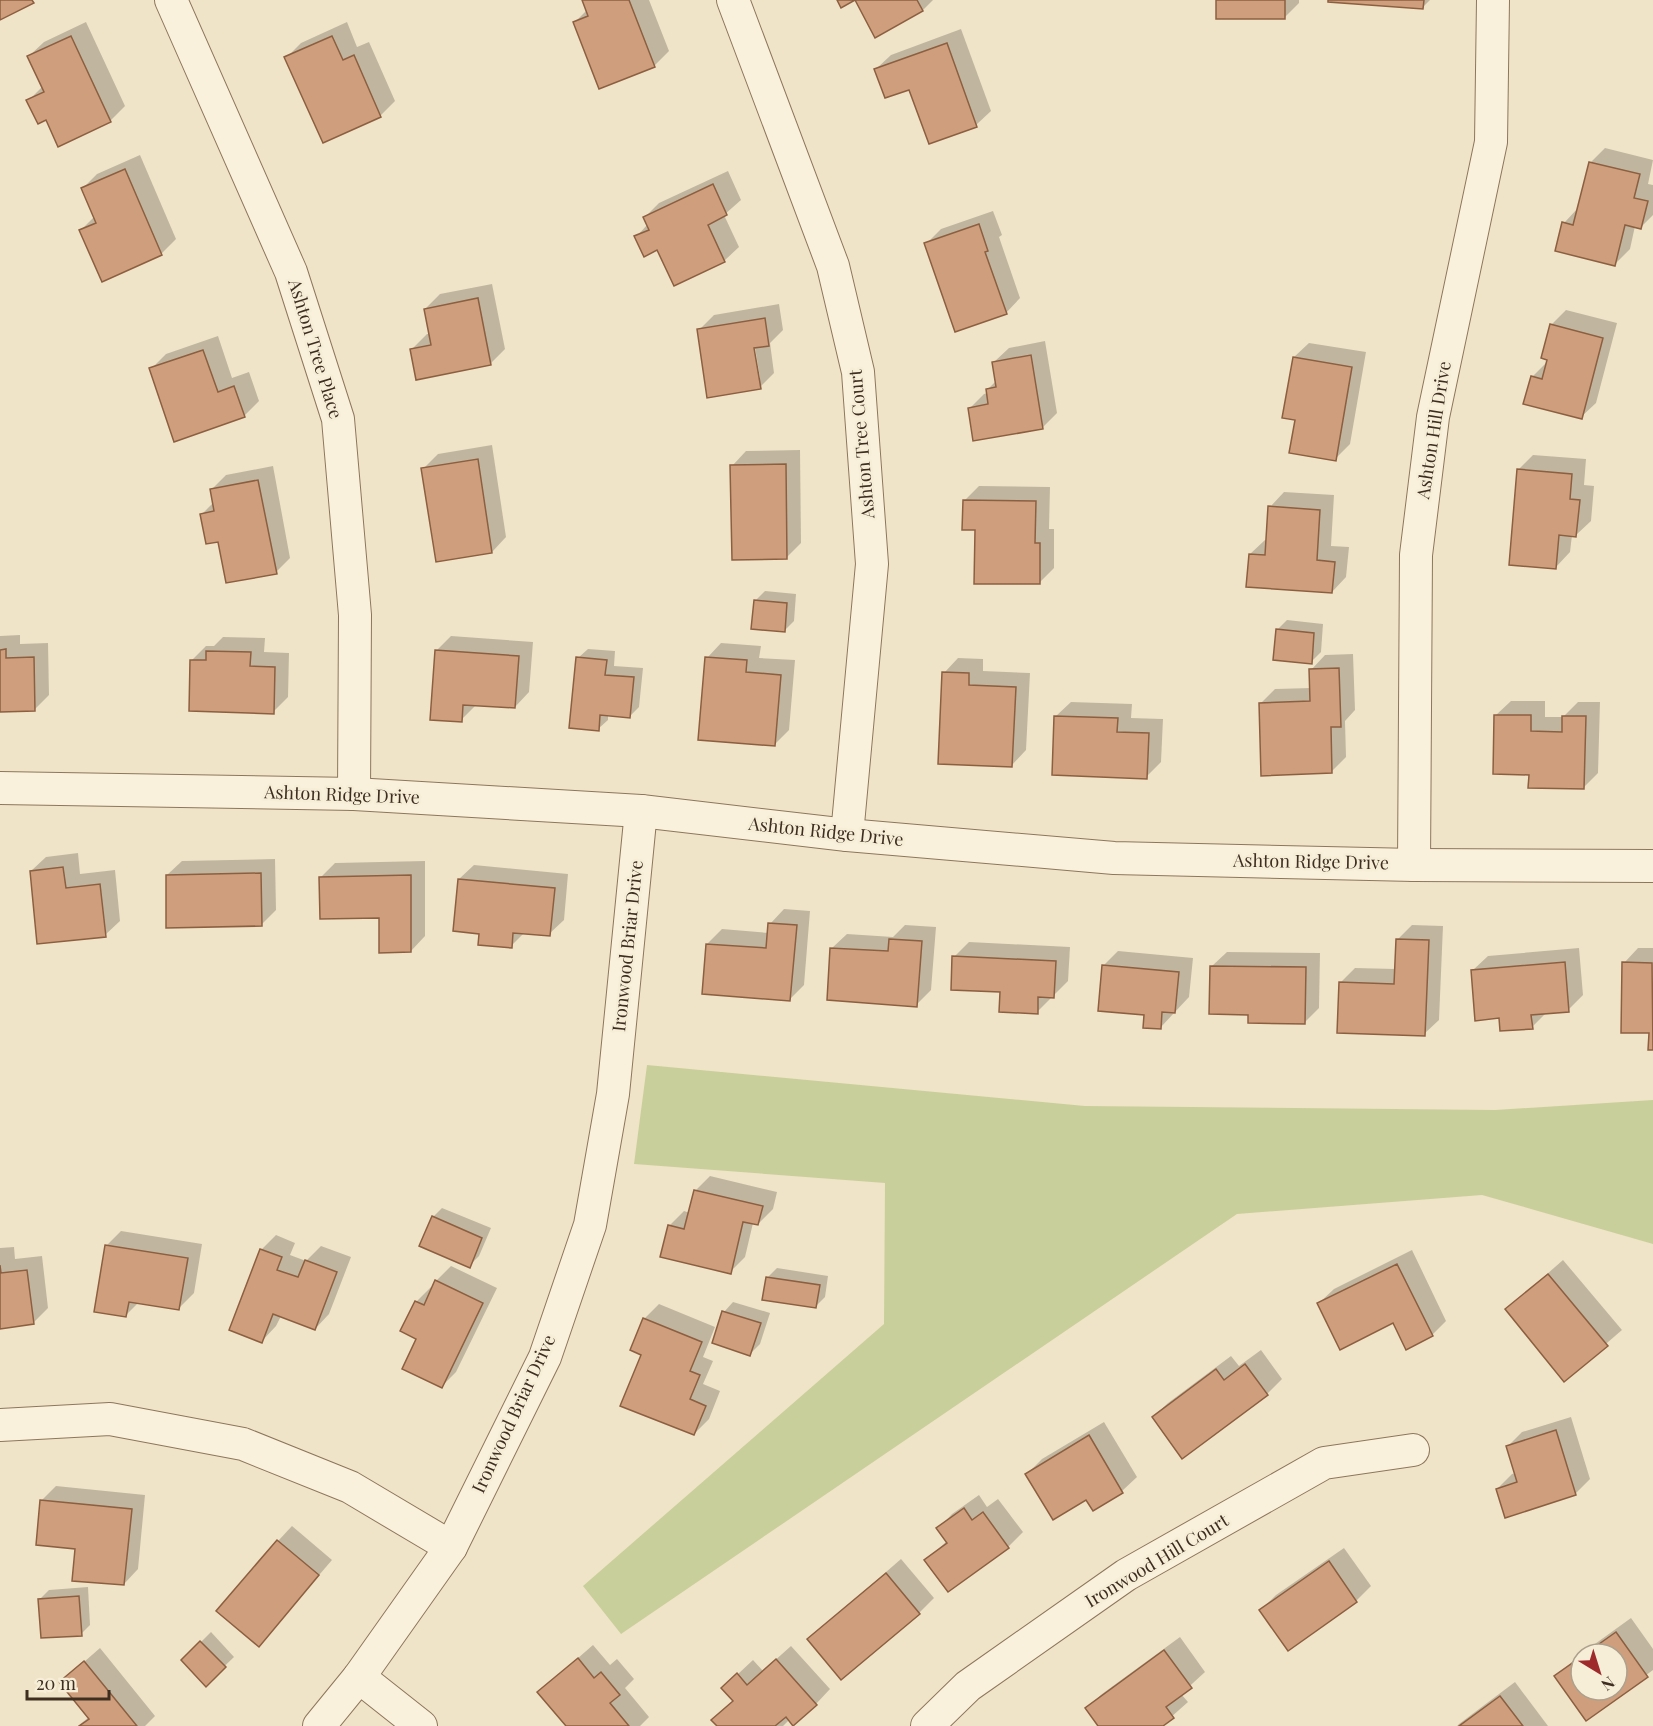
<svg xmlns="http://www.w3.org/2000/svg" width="1653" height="1726" viewBox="0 0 1653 1726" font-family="'Playfair Display',serif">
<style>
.green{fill:#c9cf9b}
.shadow{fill:#0003;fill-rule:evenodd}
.building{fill:#cf9f7d;stroke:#8d5f41;stroke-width:1.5}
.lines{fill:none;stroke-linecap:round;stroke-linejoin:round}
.minor-casing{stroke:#8d765c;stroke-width:34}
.minor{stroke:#faf1dc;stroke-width:32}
.labels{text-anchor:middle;stroke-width:5;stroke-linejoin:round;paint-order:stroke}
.street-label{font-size:18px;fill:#3d2e20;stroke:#f7eed8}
</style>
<rect width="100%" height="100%" fill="#f0e4c8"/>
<polygon class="green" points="647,1065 1085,1106 1495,1110 1653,1100 1653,1244 1482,1195 1237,1214 621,1634 583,1586 884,1324 885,1183 634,1164"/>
<g class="shadow">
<polygon points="583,0 649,0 669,51 654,66 575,22 587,10"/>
<polygon points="856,0 933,0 923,10"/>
<polygon points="1218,0 1299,0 1299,3 1284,18"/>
<polygon points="1330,0 1430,0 1423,7"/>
<polygon points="86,22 125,106 110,121 46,118 28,101 43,86 29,56 44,42"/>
<polygon points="347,22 357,47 369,42 395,101 380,116 286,58 301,43"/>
<polygon points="961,29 991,111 976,125 876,69 891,55"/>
<polygon points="1605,148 1653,160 1648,184 1653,185 1653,215 1640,228 1635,226 1630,249 1615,264 1564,223 1578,208 1590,163"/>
<polygon points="140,155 176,239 161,254 81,230 95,216 83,188 97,174"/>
<polygon points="728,171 741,200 724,215 739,247 724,261 658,248 636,237 648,224 645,217 659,203"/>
<polygon points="993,211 1002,235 999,237 1020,298 1006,313 926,244 941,229"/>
<polygon points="492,284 505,349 490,364 412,349 427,334 430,334 425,309 440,294"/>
<path d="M779,304L783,330L770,343L774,373L760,387L699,330L714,315ZM751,341H754L760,378H757Z"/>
<polygon points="1566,310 1617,323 1596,403 1581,417 1532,377 1547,362 1551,325"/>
<polygon points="218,336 232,378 249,372 259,401 244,416 151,369 166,354"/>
<polygon points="1045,341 1057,413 1042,428 970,408 984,394 988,393 987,390 997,380 994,362 1009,348"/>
<polygon points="1309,343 1366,352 1350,444 1335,459 1297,419 1284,417 1294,357"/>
<polygon points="492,445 506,537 492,552 423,469 438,454"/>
<polygon points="800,450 801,543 787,557 732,466 746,451"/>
<polygon points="1533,455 1586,459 1584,485 1594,486 1591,521 1576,535 1572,535 1570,552 1556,567 1518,470"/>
<polygon points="273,466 290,558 276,572 219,540 202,514 214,502 211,490 226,475"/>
<polygon points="979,486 1050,487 1049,529 1054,529 1054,568 1039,583 976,529 964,501"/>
<polygon points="1284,492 1334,495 1331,546 1349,547 1346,577 1332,592 1250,554 1265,540 1267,540 1270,507"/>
<polygon points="765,591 796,594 794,621 784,631 755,601"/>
<polygon points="1287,620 1323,624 1321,652 1311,662 1277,630"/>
<polygon points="20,635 20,644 48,643 49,695 34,710 0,711 0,636"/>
<polygon points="451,636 533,642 529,692 515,707 476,705 461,720 436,651"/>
<polygon points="223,637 265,638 264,652 289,653 288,697 273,712 192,660 206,646 214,646"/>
<polygon points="721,643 761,646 759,658 795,660 789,730 774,745 707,658"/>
<polygon points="588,649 615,651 614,666 643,668 639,707 630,716 608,714 608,720 598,729 578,658"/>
<polygon points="1353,654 1355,710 1345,721 1346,757 1331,772 1260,704 1275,689 1311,688 1311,670 1325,655"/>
<polygon points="958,658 983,659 983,671 1030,673 1026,750 1012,765 944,673"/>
<polygon points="1511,701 1545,701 1545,717 1563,717 1578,702 1600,702 1598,773 1583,788 1530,774 1496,715"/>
<polygon points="1071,702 1132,704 1131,718 1163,719 1161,762 1146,777 1056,716"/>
<polygon points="78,853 80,874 115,870 120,921 105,935 31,871 46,857"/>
<polygon points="275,859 276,910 261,925 167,875 182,861"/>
<polygon points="425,861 425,936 411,951 381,917 321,877 335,863"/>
<polygon points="474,865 568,874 564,920 549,934 525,932 511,946 481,932 459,879"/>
<polygon points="784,909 810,911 804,985 789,1000 707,944 722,929 769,933 770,924"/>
<polygon points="905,925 936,927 931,990 916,1005 832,948 847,934 893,937"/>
<polygon points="1412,925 1443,926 1439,1020 1424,1034 1341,982 1355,968 1396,969 1397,940"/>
<polygon points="969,942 1070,947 1068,981 1037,1012 1001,991 954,957"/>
<polygon points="1579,948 1583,995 1568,1010 1547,1012 1532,1027 1501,1017 1473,970 1488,956"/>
<polygon points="1638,948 1653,948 1653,1048 1650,1048 1650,1032 1624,963"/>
<polygon points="1118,951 1193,958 1189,997 1160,1028 1103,966"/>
<polygon points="1227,952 1320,953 1319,1008 1304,1023 1250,1013 1212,966"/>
<polygon points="710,1176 777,1192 773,1209 758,1224 753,1223 745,1257 730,1272 669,1226 684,1211 690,1213 695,1191"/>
<polygon points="442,1208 491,1228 479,1256 469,1266 433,1217"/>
<polygon points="121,1231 202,1244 194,1293 179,1308 139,1302 126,1315 106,1246"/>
<polygon points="276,1235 295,1243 290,1255 306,1261 321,1246 351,1257 329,1314 315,1329 281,1316 276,1326 262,1341 261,1250"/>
<polygon points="14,1247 15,1259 42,1256 48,1308 33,1323 0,1327 0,1248"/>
<polygon points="1412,1250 1446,1321 1432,1335 1394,1321 1319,1303 1334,1289"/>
<polygon points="1563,1260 1622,1330 1564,1380 1507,1309"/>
<polygon points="451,1266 497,1288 456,1372 442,1386 418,1338 416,1302 431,1287 433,1288 436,1281"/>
<polygon points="777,1268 828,1276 825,1297 816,1306 767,1278"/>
<polygon points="733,1302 770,1313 760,1344 750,1354 724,1312"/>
<polygon points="659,1304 715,1327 703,1357 713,1361 703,1384 720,1391 709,1419 694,1434 643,1354 644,1319"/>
<polygon points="1261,1350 1282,1379 1267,1394 1182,1457 1153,1417 1168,1403 1231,1356 1239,1366"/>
<polygon points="1571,1417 1590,1479 1575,1494 1497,1489 1512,1474 1516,1473 1507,1447 1522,1432"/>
<polygon points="1104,1422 1137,1477 1122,1491 1094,1509 1087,1498 1027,1474 1042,1459"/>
<polygon points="56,1486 145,1495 138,1569 124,1584 77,1547 41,1501"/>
<polygon points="979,1495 987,1507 998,1499 1023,1532 1008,1547 926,1560 947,1541 938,1529 952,1514"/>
<polygon points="292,1526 332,1560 259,1645 278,1541"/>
<polygon points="1344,1548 1371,1586 1356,1601 1288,1649 1261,1610 1276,1595"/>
<polygon points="901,1559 934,1598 919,1613 841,1678 809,1639"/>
<polygon points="88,1587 90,1625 81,1634 40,1599 49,1590"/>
<polygon points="1631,1618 1653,1649 1653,1670 1587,1719 1556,1676 1581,1654 1581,1690 1617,1690 1617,1654 1581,1654"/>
<polygon points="211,1632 234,1657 206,1684 183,1660"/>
<polygon points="1180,1637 1205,1672 1181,1694 1188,1702 1161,1726 1100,1726 1087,1708 1102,1694"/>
<polygon points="593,1645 610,1665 617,1659 634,1679 625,1688 649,1717 640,1726 568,1726 539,1692"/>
<polygon points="791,1646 830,1689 816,1704 790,1719 783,1726 719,1726 734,1700 723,1688 753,1660 763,1671"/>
<polygon points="100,1648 155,1716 145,1726 78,1726 89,1717 61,1682"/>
<polygon points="1515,1682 1548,1726 1457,1726 1459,1724"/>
</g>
<g class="building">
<polygon points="0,0 32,0 34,3 0,20"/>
<polygon points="582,0 629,0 655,67 599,89 573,22 588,16"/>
<polygon points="837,0 917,0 923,11 875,38 855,0 841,8"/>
<rect x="1216" y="0" width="69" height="19"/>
<polygon points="1328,0 1424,0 1423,9 1328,2"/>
<polygon points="71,36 111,122 58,147 46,120 38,124 26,100 44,92 27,56"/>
<polygon points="332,36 343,60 354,55 381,117 323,143 284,57"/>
<polygon points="947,43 977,127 929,144 909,90 885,98 874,69"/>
<polygon points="1589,162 1640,174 1634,198 1648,201 1641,229 1625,225 1615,266 1555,251 1562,222 1573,225"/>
<polygon points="125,169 162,255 102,282 79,230 96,223 81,188"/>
<polygon points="713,184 727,215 708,225 725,262 674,286 657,250 644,257 634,236 649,230 643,217"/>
<polygon points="979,224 988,251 985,252 1007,314 955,332 924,243"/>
<polygon points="478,298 491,365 416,380 410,349 431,345 424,309"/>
<polygon points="765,318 769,346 754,348 761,389 707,398 697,329"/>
<polygon points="1550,324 1603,338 1582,419 1523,404 1531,376 1542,379 1547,360 1541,358"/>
<polygon points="203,350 218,392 234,386 245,417 174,442 149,368"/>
<polygon points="1031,355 1043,429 973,441 968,408 988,404 986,389 996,387 992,362"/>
<polygon points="1293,357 1352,367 1336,461 1289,453 1295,420 1282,418"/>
<polygon points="478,459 492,553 436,562 421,468"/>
<polygon points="786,464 787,559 732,560 730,465"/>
<polygon points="1517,469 1572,474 1570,499 1580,500 1576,537 1559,535 1556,569 1509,565"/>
<polygon points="258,480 277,574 226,583 218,542 206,544 200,514 214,511 210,489"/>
<polygon points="963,500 1036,501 1035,543 1040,543 1040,584 974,584 975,530 962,530"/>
<polygon points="1268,506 1320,510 1317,560 1335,562 1332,593 1246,587 1249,554 1265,555"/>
<polygon points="754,600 787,603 785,632 751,629"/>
<polygon points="1276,629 1314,633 1312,664 1273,660"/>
<polygon points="6,649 6,658 34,657 35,711 0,712 0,650"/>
<polygon points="435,650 519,656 515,708 463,705 462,722 430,720"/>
<polygon points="206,651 251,652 250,666 275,667 274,714 189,711 190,660 206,660"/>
<polygon points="576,657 607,660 605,675 634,677 630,718 600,715 599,731 569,728"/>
<polygon points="705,657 747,660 746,672 781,675 775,746 698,740"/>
<polygon points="1339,668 1341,727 1331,727 1332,773 1261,776 1259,703 1310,701 1309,669"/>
<polygon points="942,672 969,673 969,685 1016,687 1012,767 938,764"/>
<polygon points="1494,715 1531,715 1531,731 1562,732 1562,716 1586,716 1584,789 1528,788 1529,775 1493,774"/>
<polygon points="1054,716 1118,718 1117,732 1149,733 1147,779 1052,775"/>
<polygon points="63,867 66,888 100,884 106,937 37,944 30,871"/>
<polygon points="261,873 262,926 166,928 166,875"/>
<polygon points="411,875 411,952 379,953 379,918 320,919 319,877"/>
<polygon points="458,879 555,888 550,936 513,933 512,948 478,945 479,934 453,931"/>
<polygon points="768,923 797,925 790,1001 702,994 706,944 766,948"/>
<polygon points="889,939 922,941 917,1007 827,1000 830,948 888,951"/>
<polygon points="1396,939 1429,940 1425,1036 1337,1033 1339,982 1394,984"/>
<polygon points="952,956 1056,961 1054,998 1038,997 1038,1014 999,1012 1000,992 951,990"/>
<polygon points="1565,962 1569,1012 1531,1015 1533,1029 1500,1031 1499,1018 1475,1021 1471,970"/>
<polygon points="1622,962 1652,963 1653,1050 1648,1050 1649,1033 1621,1033"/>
<polygon points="1102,965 1179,972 1175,1013 1162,1012 1161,1029 1143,1028 1144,1015 1098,1011"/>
<polygon points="1210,966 1306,967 1305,1024 1248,1023 1248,1015 1209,1014"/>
<polygon points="694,1190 763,1206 758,1225 743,1222 731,1274 660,1257 668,1225 684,1229"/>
<polygon points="432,1216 482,1238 470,1268 419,1246"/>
<polygon points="105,1245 188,1258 179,1310 129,1302 126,1317 94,1312"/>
<polygon points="260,1249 282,1257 277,1270 298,1277 305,1260 337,1272 315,1330 273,1314 262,1343 229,1330"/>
<polygon points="1397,1264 1433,1336 1406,1350 1393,1323 1340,1350 1317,1303"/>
<polygon points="0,1265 1,1273 27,1270 34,1324 0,1329"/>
<polygon points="1548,1274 1608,1346 1564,1382 1505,1309"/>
<polygon points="766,1277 820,1285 816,1308 762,1300"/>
<polygon points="435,1280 483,1303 442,1388 402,1369 416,1339 400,1331 415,1301 424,1305"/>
<polygon points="722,1311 761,1323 750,1356 712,1343"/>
<polygon points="643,1318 702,1342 690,1371 700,1375 690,1399 706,1406 694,1435 620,1406 641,1355 630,1350"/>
<polygon points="1245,1364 1268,1395 1182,1459 1152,1417 1216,1369 1224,1380"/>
<polygon points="1556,1430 1576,1495 1505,1518 1496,1489 1517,1482 1506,1446"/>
<polygon points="1089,1435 1123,1493 1093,1511 1086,1500 1053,1520 1025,1474"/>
<polygon points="40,1500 132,1509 124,1585 72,1581 75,1549 36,1545"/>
<polygon points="964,1508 972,1520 983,1512 1009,1548 948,1592 924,1560 947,1543 936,1528"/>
<polygon points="277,1540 319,1575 259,1647 216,1611"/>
<polygon points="1329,1561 1357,1602 1288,1651 1259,1610"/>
<polygon points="886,1573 920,1614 841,1680 807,1639"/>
<polygon points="79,1596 82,1636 41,1638 38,1599"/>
<polygon points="1616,1632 1648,1677 1586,1721 1554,1676 1581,1657 1581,1690 1617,1690 1617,1654 1585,1654"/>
<polygon points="200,1641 226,1667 206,1687 181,1660"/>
<polygon points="1164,1650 1192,1688 1166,1707 1174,1718 1163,1726 1098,1726 1085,1708"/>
<polygon points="578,1658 594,1678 601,1672 620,1695 610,1703 629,1726 566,1726 537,1692"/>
<polygon points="776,1659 817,1705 793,1726 786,1717 775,1726 717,1726 711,1720 733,1701 721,1688 737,1673 747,1685"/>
<polygon points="84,1661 137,1726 79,1726 89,1719 59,1682"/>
<polygon points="1500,1696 1523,1726 1459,1726"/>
</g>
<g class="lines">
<g class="minor-casing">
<g id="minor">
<polyline points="171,0 291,272 338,419 355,615 354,794"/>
<polyline points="733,0 833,266 858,372 872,564 847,835"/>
<polyline points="0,788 354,794 641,811 847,835 1114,858 1414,865 1653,866"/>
<polyline points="1414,865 1416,555 1433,417 1491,142 1493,0"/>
<polyline points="0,1425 110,1419 243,1444 350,1487 451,1547"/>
<polyline points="359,1677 421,1726"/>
<polyline points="319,1726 359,1677 451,1547 545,1357 590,1225 613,1094 641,811"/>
<polyline points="927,1726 968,1686 1126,1575 1324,1463 1413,1450"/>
</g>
</g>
<use href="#minor" class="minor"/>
</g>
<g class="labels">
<g class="street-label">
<text transform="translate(315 349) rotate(73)" y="6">Ashton Tree Place</text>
<text transform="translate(1434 430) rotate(-81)" y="6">Ashton Hill Drive</text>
<text transform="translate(862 444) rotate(-95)" y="6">Ashton Tree Court</text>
<text transform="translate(342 795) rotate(2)" y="6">Ashton Ridge Drive</text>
<text transform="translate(826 832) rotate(6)" y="6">Ashton Ridge Drive</text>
<text transform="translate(1311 862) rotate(1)" y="6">Ashton Ridge Drive</text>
<text transform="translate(628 946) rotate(-84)" y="6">Ironwood Briar Drive</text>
<text transform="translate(514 1414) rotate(-65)" y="6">Ironwood Briar Drive</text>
<text transform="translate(1157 1561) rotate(-31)" y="6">Ironwood Hill Court</text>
</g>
</g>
<g transform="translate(1599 1672) rotate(142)"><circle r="28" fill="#f7eed8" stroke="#ada18e" stroke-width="1.5"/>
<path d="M0-4.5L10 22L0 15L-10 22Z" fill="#9e2a2b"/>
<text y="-9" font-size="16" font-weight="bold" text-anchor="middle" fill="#3d2e20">N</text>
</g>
<path d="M27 1690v9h82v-9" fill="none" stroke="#3d2e20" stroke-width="3"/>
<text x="36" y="1690" font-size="18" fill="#3d2e20" stroke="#f7eed8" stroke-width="4.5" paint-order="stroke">20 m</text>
</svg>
